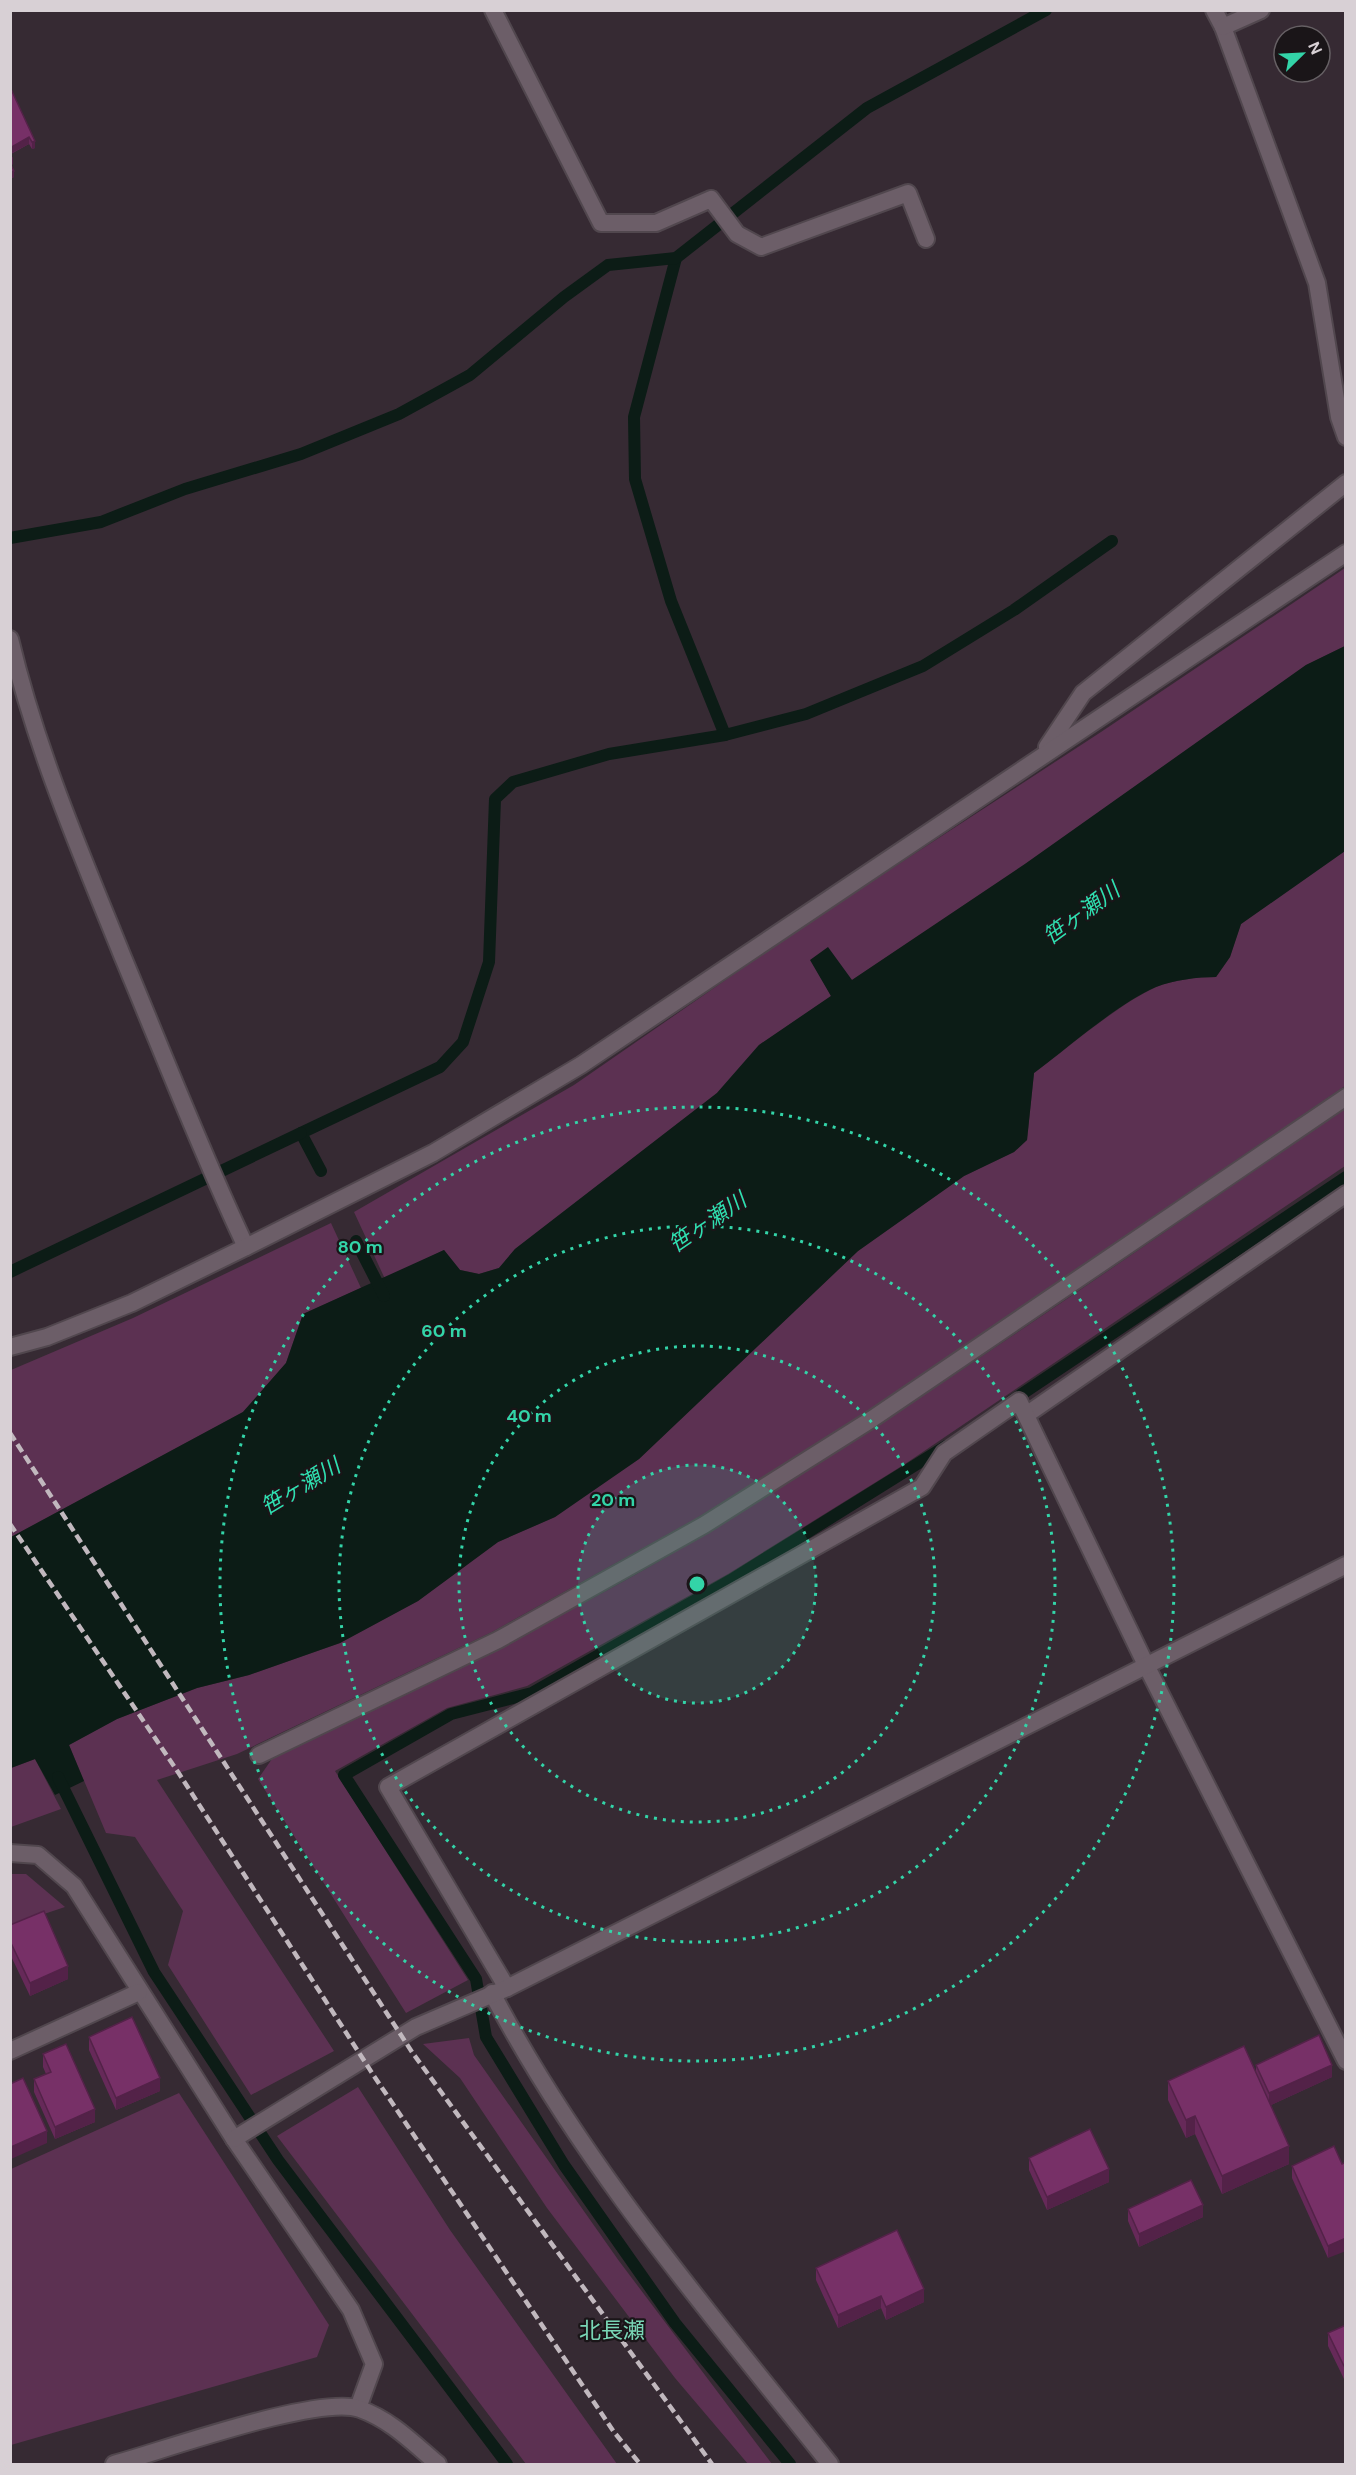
<svg xmlns="http://www.w3.org/2000/svg" width="1356" height="2475" viewBox="0 0 1356 2475" font-family="'DM Sans','Noto Sans JP',sans-serif">
<style>
.green{fill:#5c3152}
.water{fill:#0c1c16}
.lines{fill:none;stroke-linecap:round;stroke-linejoin:round}
.stream{stroke:#0c1c16;stroke-width:12}
.minor-casing{stroke:#51474e;stroke-width:20}
.tertiary-casing{stroke:#51474e;stroke-width:20}
.minor{stroke:#6c5e68;stroke-width:16}
.tertiary{stroke:#6c5e68;stroke-width:16}
.rail{stroke:#c1b8be;stroke-width:4.5;stroke-dasharray:9 4.5;stroke-linecap:butt}
.wall{fill:#662959}
.shaded-wall{fill:#532248}
.building{fill:#773067;stroke:#532248;stroke-width:1.5}
.ring{fill:none;stroke:#33d4a8;stroke-width:3;stroke-dasharray:3 6}
.labels{text-anchor:middle;stroke-width:4.5;stroke-linejoin:round;paint-order:stroke}
.water-label{font-size:22px;font-style:italic;fill:#2fdfb0;stroke:#1a1518}
.neighbourhood-label{font-size:22px;fill:#79d5b5;stroke:#1a1518}
.centre{fill:#33d4a8;stroke:#1a1518;stroke-width:3}
.ring-label{font-size:18px;text-anchor:middle;font-weight:bold;fill:#33d4a8;stroke:#1a1518;stroke-width:4.5;stroke-linejoin:round;paint-order:stroke}
</style>
<rect width="100%" height="100%" fill="#362a33"/>
<g class="green">
<polygon points="1345,568 1345,646 1306,665 1025,864 852,980 811,960 831,996 759,1045 717,1093 515,1249 499,1268 479,1274 460,1270 444,1250 385,1279 354,1212 574,1085 802,927 1101,732"/>
<path d="M1345,851V1086L867,1412L697,1518L492,1632L237,1754L157,1780L334,2051L251,2095L168,1965L183,1911L135,1837L106,1833L69,1745L117,1719L197,1688L249,1675L340,1643L418,1601L498,1542L555,1517L639,1459L858,1251L964,1176L1014,1152L1027,1140L1034,1073C1069,1047 1117,1005 1156,987C1174,980 1197,977 1216,977L1230,957L1241,924Z"/>
<path d="M1345,1109V1166L905,1464L728,1574L527,1686L447,1708L335,1771L468,1980L406,2013L258,1779L274,1756C422,1686 570,1616 710,1531C927,1399 1135,1251 1345,1109Z"/>
<polygon points="331,1223 361,1288 303,1314 286,1363 243,1412 11,1537 11,1370 133,1318"/>
<polygon points="35,1759 61,1809 11,1827 11,1768"/>
<polygon points="11,1874 26,1874 65,1907 11,1925"/>
<polygon points="469,2038 474,2055 619,2261 772,2464 748,2464 675,2378 547,2208 460,2078 423,2044"/>
<polygon points="358,2087 450,2230 617,2464 526,2464 277,2136"/>
<polygon points="179,2093 329,2325 317,2357 11,2445 11,2169"/>
</g>
<path class="water" d="M1345,646V851L1241,924L1230,957L1216,977C1197,977 1174,980 1156,987C1117,1004 1069,1047 1034,1073L1027,1140L1014,1152L964,1176L858,1251L639,1459L555,1517L498,1542L418,1601L340,1643L249,1675L197,1688L117,1719L69,1745L84,1781L55,1795L35,1759L11,1768V1537L243,1412L286,1363L303,1314L444,1250L460,1270L479,1274L499,1268L515,1249L717,1093L759,1045L831,996L810,960L828,947L852,980L1025,864L1306,665Z"/>
<g class="lines">
<g class="stream">
<polyline points="676,258 634,417 635,479 671,601 725,735"/>
<polyline points="10,538 101,522 185,489 301,454 399,414 470,375 564,297 608,265 676,258 867,108 1046,10"/>
<polyline points="321,1171 301,1133 440,1067 463,1042 489,962 495,799 513,782 609,754 725,735 806,714 923,666 1014,610 1112,541"/>
<polyline points="356,1241 384,1296"/>
<polyline points="10,1272 301,1133"/>
<polyline points="1010,1402 1346,1177"/>
<polyline points="58,1777 154,1972 278,2160 507,2464"/>
<polyline points="790,2464 675,2323 564,2165 486,2037 476,1979 344,1775 451,1714 532,1693 731,1580 946,1446"/>
</g>
<g class="minor-casing">
<g id="minor">
<polyline points="493,10 601,223 656,223 711,199 737,234 761,247 908,193 926,239"/>
<polyline points="1214,10 1223,27 1317,283 1339,417 1346,437"/>
<polyline points="1223,27 1261,10"/>
<path d="M10,639C36,749 80,851 122,955C163,1053 201,1152 246,1247"/>
<polyline points="1047,747 1083,693 1346,483"/>
<polyline points="10,1347 47,1337 132,1303 246,1247 433,1153 581,1065 1346,553"/>
<polyline points="1026,1415 1346,1194"/>
<polyline points="259,1755 498,1640 704,1525 872,1419 1346,1097"/>
<polyline points="10,1853 38,1855 74,1886 234,2139 351,2310 374,2364 358,2408"/>
<polyline points="507,1988 388,1787 922,1487 944,1453 1019,1401 1146,1665 1346,2061"/>
<path d="M492,1993C582,2165 710,2313 830,2464"/>
<polyline points="10,2051 139,1992"/>
<polyline points="234,2139 416,2027 507,1988 1346,1565"/>
</g>
</g>
<g class="tertiary-casing">
<path id="tertiary" d="M114,2464C162,2451 320,2394 360,2409C391,2420 413,2443 438,2464"/>
</g>
<use href="#minor" class="minor"/>
<use href="#tertiary" class="tertiary"/>
<g class="rail">
<polyline points="10,1433 412,2052 712,2464"/>
<polyline points="10,1524 178,1772 374,2076 614,2432 640,2464"/>
</g>
</g>
<g class="wall">
<polygon points="10,87 35,148 32,149 29,144 11,154 13,164 11,165 14,177 10,179"/>
<polygon points="10,1925 68,1979 30,1996 10,1954"/>
<polygon points="89,2037 160,2091 116,2110 89,2050"/>
<polygon points="43,2054 95,2122 55,2139 34,2092 34,2079 46,2074 43,2067"/>
<polygon points="1256,2065 1332,2077 1271,2105 1289,2164 1222,2194 1195,2134 1186,2138 1168,2100 1168,2081 1256,2073"/>
<polygon points="1334,2146 1328,2258 1292,2178 1292,2166"/>
<polygon points="1029,2158 1109,2182 1047,2210 1029,2170"/>
<polygon points="1128,2209 1203,2217 1139,2247 1128,2221"/>
<polygon points="816,2268 924,2302 886,2320 881,2308 838,2328 816,2280"/>
<polygon points="1346,2325 1346,2378 1344,2379 1328,2346 1328,2333"/>
</g>
<g class="shaded-wall">
<polygon points="29,137 29,144 10,154 10,148"/>
<polygon points="35,141 35,148 32,149 32,142"/>
<polygon points="13,157 13,164 10,165 10,158"/>
<polygon points="14,171 14,177 10,179 10,172"/>
<polygon points="68,1966 68,1979 30,1996 30,1983"/>
<polygon points="1332,2065 1332,2077 1269,2106 1269,2093"/>
<polygon points="160,2078 160,2091 116,2110 116,2098"/>
<polygon points="95,2109 95,2122 55,2139 55,2127"/>
<polygon points="1195,2116 1195,2134 1186,2138 1186,2120"/>
<polygon points="47,2131 47,2143 11,2159 11,2147"/>
<polygon points="1289,2146 1289,2164 1222,2194 1222,2176"/>
<polygon points="1109,2169 1109,2182 1047,2210 1047,2197"/>
<polygon points="1203,2205 1203,2217 1139,2247 1139,2234"/>
<polygon points="1346,2238 1346,2251 1328,2258 1328,2246"/>
<polygon points="924,2289 924,2302 886,2320 886,2307"/>
<polygon points="881,2296 881,2308 838,2328 838,2315"/>
<polygon points="1344,2366 1346,2366 1346,2378 1344,2379"/>
</g>
<g class="building">
<polygon points="10,87 35,141 32,142 29,137 10,148"/>
<polygon points="10,163 14,171 10,172"/>
<polygon points="44,1911 68,1966 30,1983 10,1941 10,1925"/>
<polygon points="132,2017 160,2078 116,2098 89,2037"/>
<polygon points="1319,2035 1332,2065 1269,2093 1256,2065"/>
<polygon points="66,2044 95,2109 55,2127 34,2079 51,2072 43,2054"/>
<polygon points="1244,2046 1289,2146 1222,2176 1195,2116 1186,2120 1168,2081"/>
<polygon points="23,2078 47,2131 11,2147 10,2084"/>
<polygon points="1090,2129 1109,2169 1047,2197 1029,2158"/>
<polygon points="1334,2146 1342,2164 1346,2162 1346,2238 1328,2246 1292,2166"/>
<polygon points="1191,2180 1203,2205 1139,2234 1128,2209"/>
<polygon points="897,2230 924,2289 886,2307 881,2296 838,2315 816,2268"/>
<polygon points="1346,2325 1346,2366 1344,2366 1328,2333"/>
</g>
<circle cx="697" cy="1584" r="119" fill="#33d4a8" fill-opacity=".12"/>
<g class="ring">
<circle cx="697" cy="1584" r="119"/>
<circle cx="697" cy="1584" r="238"/>
<circle cx="697" cy="1584" r="358"/>
<circle cx="697" cy="1584" r="477"/>
</g>
<g class="labels">
<g class="water-label">
<text transform="translate(1081 913) rotate(-36)" y="8">笹ヶ瀬川</text>
<text transform="translate(707 1222) rotate(-34)" y="8">笹ヶ瀬川</text>
<text transform="translate(300 1486) rotate(-31)" y="8">笹ヶ瀬川</text>
</g>
<g class="neighbourhood-label">
<text x="612" y="2338">北長瀬</text>
</g>
</g>
<circle cx="697" cy="1584" r="9" class="centre"/>
<g class="ring-label">
<text x="360" y="1253">80 m</text>
<text x="444" y="1337">60 m</text>
<text x="529" y="1422">40 m</text>
<text x="613" y="1506">20 m</text>
</g>
<rect width="1356" height="2475" fill="none" stroke="#d8d0d5" stroke-width="24"/>
<g transform="translate(1302 54) rotate(66)"><circle r="28" fill="#1a1518" stroke="#666064" stroke-width="1.5"/>
<path d="M0-4.5L10 22L0 15L-10 22Z" fill="#33d4a8"/>
<text y="-9" font-size="16" font-weight="bold" text-anchor="middle" fill="#d8d0d5">N</text>
</g>
</svg>
